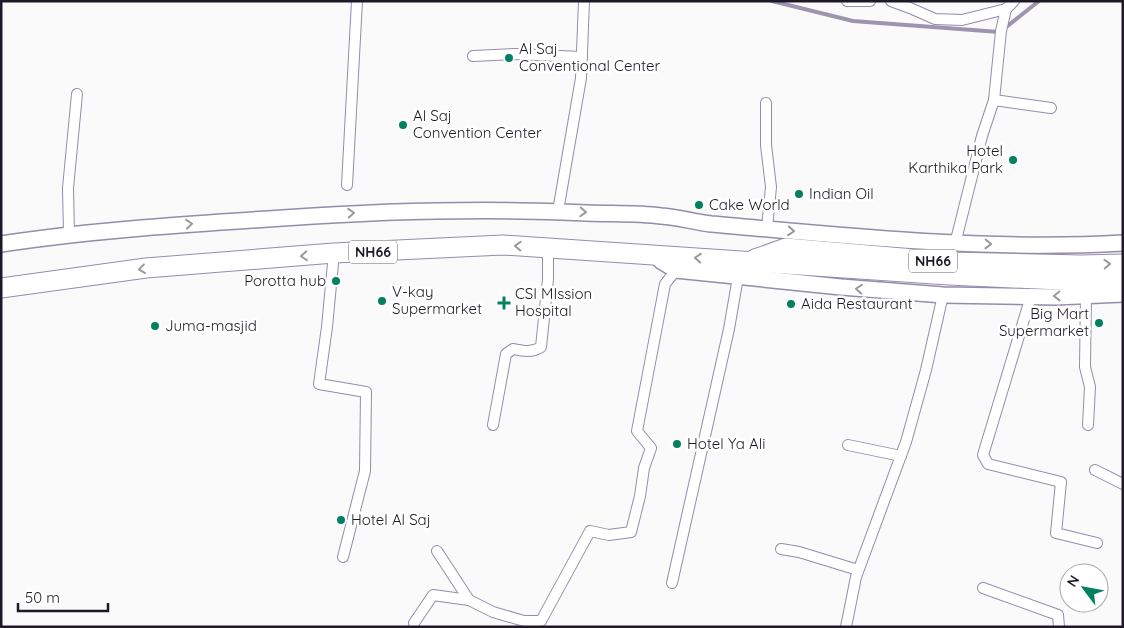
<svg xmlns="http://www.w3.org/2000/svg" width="1124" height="628" viewBox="0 0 1124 628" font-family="Quicksand,sans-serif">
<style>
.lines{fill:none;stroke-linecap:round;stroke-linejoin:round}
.stream{stroke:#9d94af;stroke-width:4}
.street-casing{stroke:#968bab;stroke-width:12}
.secondary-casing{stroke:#968bab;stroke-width:18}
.highway-casing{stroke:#968bab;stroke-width:21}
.street{stroke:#fff;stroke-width:10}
.secondary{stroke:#fff;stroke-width:15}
.highway{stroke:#fff;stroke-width:19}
.oneway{stroke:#9a989d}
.poi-dot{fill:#038060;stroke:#fff;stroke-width:2}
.labels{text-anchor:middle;stroke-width:5;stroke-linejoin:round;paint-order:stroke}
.shield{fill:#fff;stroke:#625e67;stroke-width:1}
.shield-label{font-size:14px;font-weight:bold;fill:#1e1926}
.poi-label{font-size:15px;fill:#1e1926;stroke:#fff;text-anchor:start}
</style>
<rect width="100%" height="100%" fill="#fafafa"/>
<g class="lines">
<g class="stream">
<polyline points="772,1 853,21 999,32"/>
<polyline points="1005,28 1039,1"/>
</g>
<g class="street-casing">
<g id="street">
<polyline points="847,1 870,1"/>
<polyline points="891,1 910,8 935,19 962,20 1006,9 1014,1"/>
<polyline points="473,56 514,54 582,57"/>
<polyline points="994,100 1051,108"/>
<polyline points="766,103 766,145 771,187 767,228"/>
<polyline points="347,185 357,1"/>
<polyline points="558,211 581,78 584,1"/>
<polyline points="69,234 68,188 77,94"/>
<polyline points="955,244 982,136 994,100 1001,31 1006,9"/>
<polyline points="334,253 327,327 319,384 366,392 365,471 343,557"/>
<polyline points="1086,295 1085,367 1090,387 1088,425"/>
<polyline points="1031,296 983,455 988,464 1061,482 1056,533 1097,543"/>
<path d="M493,425L506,354L513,349C523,351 532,353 541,347L548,279V247"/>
<polyline points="848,445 901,456"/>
<polyline points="1095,470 1123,484"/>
<polyline points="781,549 799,552 858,570"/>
<polyline points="437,551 469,600 493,612 524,621 541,621 590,531 609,535 631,532 640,496 644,468 651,448 637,431 665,284 676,270"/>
<polyline points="672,583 729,329 738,277"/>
<polyline points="983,588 1058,615 1059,627"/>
<polyline points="414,623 433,595 469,600"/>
<polyline points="846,627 856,577 906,442 926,370 943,295"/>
</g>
</g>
<g class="secondary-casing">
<g id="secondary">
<path d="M1,244C95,230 188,224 283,218C384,211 486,208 587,213C612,214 637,213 661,216C678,217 694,222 711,224C848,236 985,251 1123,243"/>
<polyline points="656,255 661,261 676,270 841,287 943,295 1056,297 1123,294"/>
</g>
</g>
<g class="highway-casing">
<g id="highway">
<polyline points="755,259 786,248 949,262 1081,265 1123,264"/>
<polyline points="1,288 146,268 334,253 503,245 949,275 1081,281 1123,280"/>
</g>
</g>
<use href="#street" class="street"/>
<use href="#secondary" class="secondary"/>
<use href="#highway" class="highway"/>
</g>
<defs><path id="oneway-chevron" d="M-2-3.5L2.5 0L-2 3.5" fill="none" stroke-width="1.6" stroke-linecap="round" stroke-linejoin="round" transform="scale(1.25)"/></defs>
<g class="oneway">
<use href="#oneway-chevron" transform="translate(583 212) rotate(3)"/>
<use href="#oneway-chevron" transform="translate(351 213) rotate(-4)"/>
<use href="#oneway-chevron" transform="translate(189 224) rotate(-5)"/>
<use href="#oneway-chevron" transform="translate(791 231) rotate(5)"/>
<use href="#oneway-chevron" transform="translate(988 244) rotate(1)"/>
<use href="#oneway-chevron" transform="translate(518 246) rotate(-177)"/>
<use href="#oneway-chevron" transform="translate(304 256) rotate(175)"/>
<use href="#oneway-chevron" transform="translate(698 258) rotate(-176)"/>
<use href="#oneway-chevron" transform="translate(1107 264) rotate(-2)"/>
<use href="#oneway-chevron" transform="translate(142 269) rotate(173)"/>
<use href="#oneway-chevron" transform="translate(859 289) rotate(-176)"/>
<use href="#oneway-chevron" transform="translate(1057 296) rotate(179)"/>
</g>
<g class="poi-dot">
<circle cx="509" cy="58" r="5"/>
<circle cx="403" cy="125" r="5"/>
<circle cx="1013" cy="160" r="5"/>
<circle cx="799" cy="194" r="5"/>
<circle cx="699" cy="205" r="5"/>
<circle cx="336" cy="281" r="5"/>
<circle cx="382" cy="301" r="5"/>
<path d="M501.5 295.5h5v5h5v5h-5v5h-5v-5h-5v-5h5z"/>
<circle cx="791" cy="304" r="5"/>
<circle cx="1099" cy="323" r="5"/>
<circle cx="155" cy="326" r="5"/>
<circle cx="677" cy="444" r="5"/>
<circle cx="341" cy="520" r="5"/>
</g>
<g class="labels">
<g class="shield">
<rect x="349" y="240.5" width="48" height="23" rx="4"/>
<rect x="909" y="249.5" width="48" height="23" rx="4"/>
</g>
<g class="shield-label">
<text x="373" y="257">NH66</text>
<text x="933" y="266">NH66</text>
</g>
<g class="poi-label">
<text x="519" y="54">Al Saj<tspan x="519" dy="17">Conventional Center</tspan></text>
<text x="413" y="121">Al Saj<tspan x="413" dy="17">Convention Center</tspan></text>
<text x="1003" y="156" text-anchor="end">Hotel<tspan x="1003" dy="17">Karthika Park</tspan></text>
<text x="809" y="199">Indian Oil</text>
<text x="709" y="210">Cake World</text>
<text x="326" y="286" text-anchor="end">Porotta hub</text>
<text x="392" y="297">V-kay<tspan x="392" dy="17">Supermarket</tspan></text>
<text x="515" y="299">CSI MIssion<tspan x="515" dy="17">Hospital</tspan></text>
<text x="801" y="309">Aida Restaurant</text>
<text x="1089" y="319" text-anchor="end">Big Mart<tspan x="1089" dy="17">Supermarket</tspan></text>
<text x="165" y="331">Juma-masjid</text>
<text x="687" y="449">Hotel Ya Ali</text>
<text x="351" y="525">Hotel Al Saj</text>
</g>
</g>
<rect width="1124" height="628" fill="none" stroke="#1e1926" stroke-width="5"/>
<g transform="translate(1084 588) rotate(302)"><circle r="24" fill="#ffffff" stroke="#a5a3a8"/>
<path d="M0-4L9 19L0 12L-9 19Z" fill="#038060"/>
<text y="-8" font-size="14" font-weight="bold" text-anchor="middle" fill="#1e1926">N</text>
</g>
<path d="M18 603v8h90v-8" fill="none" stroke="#1e1926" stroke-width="2.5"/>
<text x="25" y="603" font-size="15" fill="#1e1926" stroke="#ffffff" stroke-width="4" paint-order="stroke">50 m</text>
</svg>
